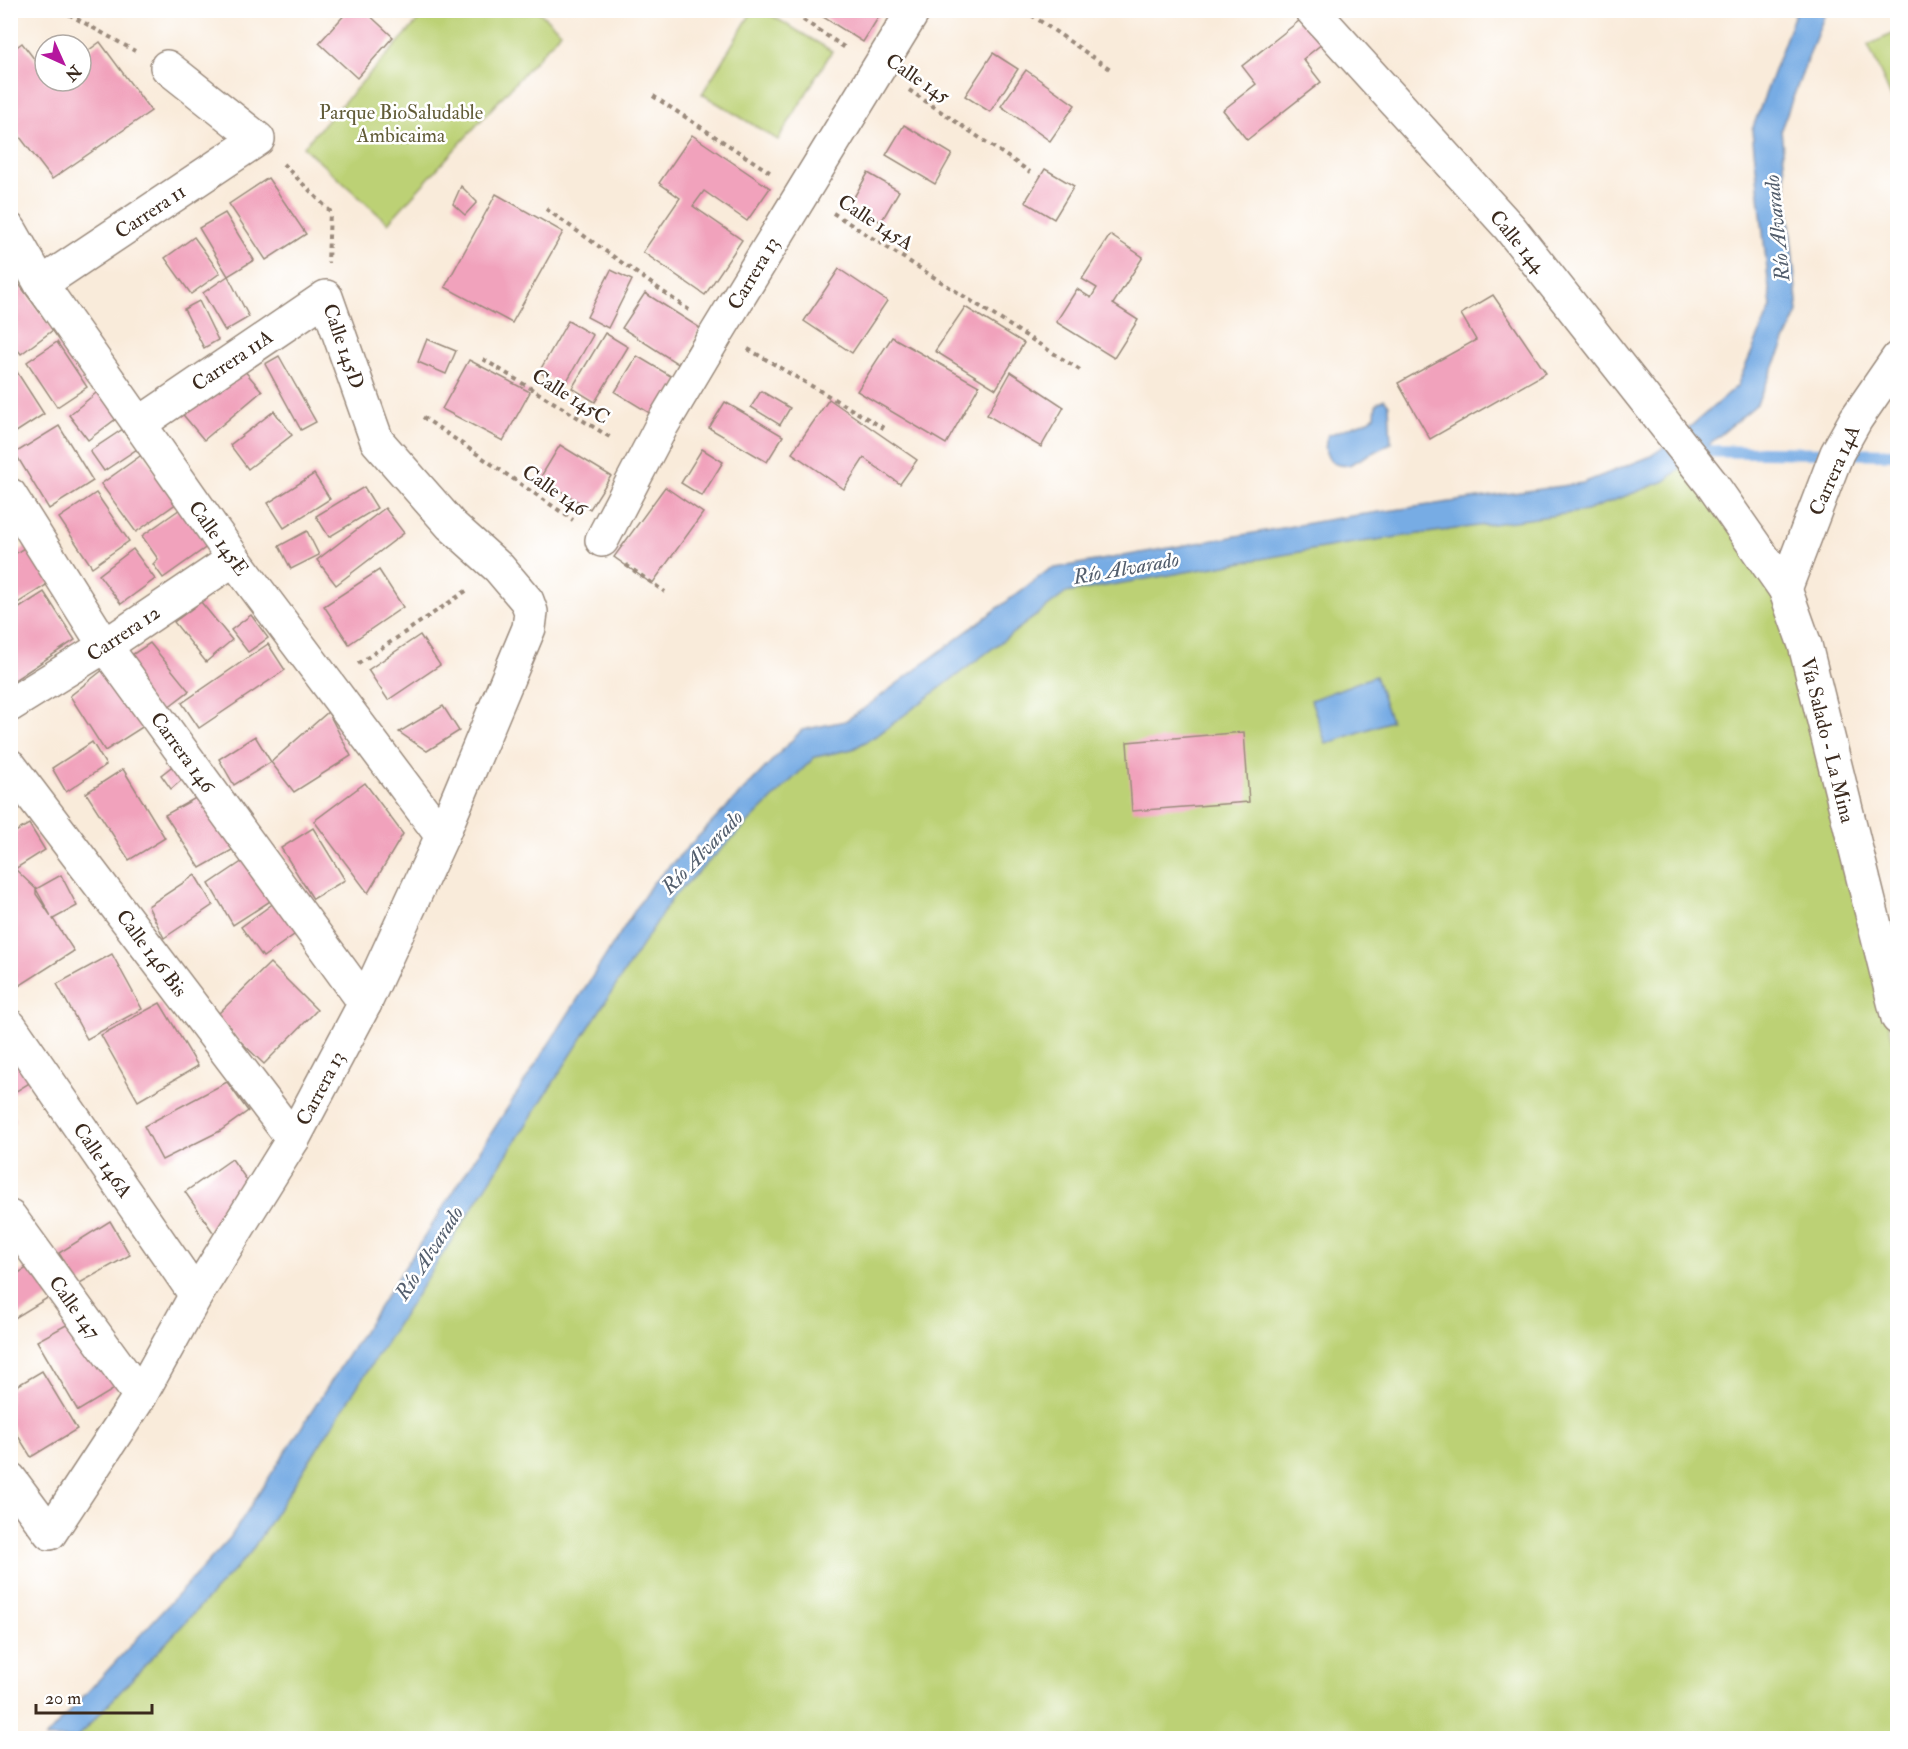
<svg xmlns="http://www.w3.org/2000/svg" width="1908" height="1749" viewBox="0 0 1908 1749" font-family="'IM FELL Double Pica',serif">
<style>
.green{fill:#bcd175;stroke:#7c7e4a;stroke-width:1.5}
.water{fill:#77ace4;stroke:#596b81;stroke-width:1.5}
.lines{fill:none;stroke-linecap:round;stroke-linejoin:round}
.stream{stroke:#77ace4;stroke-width:12}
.building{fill:#f1a2bc}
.minor-casing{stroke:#9a8a7c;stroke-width:36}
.path{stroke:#9a8a7c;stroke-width:4;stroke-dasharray:4.5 4.5;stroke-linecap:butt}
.minor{stroke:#fff;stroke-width:33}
.labels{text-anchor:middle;stroke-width:5;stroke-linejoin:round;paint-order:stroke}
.street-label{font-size:20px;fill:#3b2a1e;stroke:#fff}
.park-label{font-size:20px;fill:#625c38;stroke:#fff}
.water-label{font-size:21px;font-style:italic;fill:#535e6d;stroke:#fff}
</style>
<rect width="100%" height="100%" fill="#fff"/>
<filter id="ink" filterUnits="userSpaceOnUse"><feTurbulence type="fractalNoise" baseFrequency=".0167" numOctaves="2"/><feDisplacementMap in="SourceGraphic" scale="12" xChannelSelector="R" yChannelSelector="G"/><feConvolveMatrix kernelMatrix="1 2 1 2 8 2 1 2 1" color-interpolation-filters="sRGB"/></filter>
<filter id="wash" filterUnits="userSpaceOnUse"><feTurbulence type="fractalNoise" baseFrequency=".008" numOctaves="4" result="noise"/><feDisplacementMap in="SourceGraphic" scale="24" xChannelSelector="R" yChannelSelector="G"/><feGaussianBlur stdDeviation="1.35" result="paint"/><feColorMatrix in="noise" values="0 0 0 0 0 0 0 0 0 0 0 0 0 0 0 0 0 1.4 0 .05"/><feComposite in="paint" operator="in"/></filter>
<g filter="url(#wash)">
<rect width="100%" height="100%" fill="#f9ebda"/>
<g class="green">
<polygon points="753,10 764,11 832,51 778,140 702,94"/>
<polygon points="427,11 538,11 561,32 388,223 303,147"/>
<polygon points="1897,32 1897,110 1868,45"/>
<polygon points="1685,451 1787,619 1897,1056 1897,1738 62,1738 240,1544 662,891 807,746 848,735 1059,580 1586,496"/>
</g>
<g class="water">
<polygon points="1796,11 1826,11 1781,129 1798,312 1757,404 1665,481 1586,511 1340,545 1066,593 879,734 853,749 815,757 673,897 250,1553 77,1738 45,1738 230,1538 652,884 802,730 845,721 862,710 1050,569 1338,518 1583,483 1649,457 1676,439 1737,386 1771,307 1752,130"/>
<path d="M1384,399L1389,405L1391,443L1349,465C1329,468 1321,453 1328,435L1369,420L1375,416L1376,404Z"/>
<polygon points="1375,676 1391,721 1326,744 1311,700"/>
</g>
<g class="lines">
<polyline class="stream" points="1692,451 1898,454"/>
</g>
<g id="blocks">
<g class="building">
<polygon points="349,10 364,10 393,37 357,78 319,43"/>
<polygon points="812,10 883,10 863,42"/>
<polygon points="1309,13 1328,39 1303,59 1321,82 1247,140 1223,110 1256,84 1242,66"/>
<polygon points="100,42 151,111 52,179 10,124 10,52 22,43 45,73 45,81 81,81 81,56"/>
<polygon points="993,53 1018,69 990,112 965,96"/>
<polygon points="1026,70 1075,105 1050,141 1001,106"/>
<polygon points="904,125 952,154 935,184 886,155"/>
<polygon points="692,135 770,188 747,221 704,191 693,206 742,240 705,295 643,252 680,198 659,183"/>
<polygon points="1045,169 1074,186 1054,219 1025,202"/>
<polygon points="868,173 899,191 881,222 850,204"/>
<polygon points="268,178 306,234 266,260 229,204"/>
<polygon points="461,186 477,202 465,215 453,204"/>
<polygon points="496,194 563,232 512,323 445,287"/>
<polygon points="225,213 254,260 228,276 199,228"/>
<polygon points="1110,235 1143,257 1113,304 1138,320 1114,358 1056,322 1077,289 1091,298 1097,288 1082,279"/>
<polygon points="194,237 220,273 191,294 165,258"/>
<polygon points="839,269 887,301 852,353 804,321"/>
<polygon points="611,270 632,280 608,328 587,317"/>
<polygon points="10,272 53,330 21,354 10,340"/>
<polygon points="228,276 249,317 225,331 203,293"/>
<polygon points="645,293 700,328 678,364 622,328"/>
<polygon points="1493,295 1546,373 1430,439 1398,383 1476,340 1461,314"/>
<polygon points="199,301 218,340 204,348 184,309"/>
<polygon points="965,307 1024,343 996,389 935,351"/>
<polygon points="568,321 593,335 564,386 539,372"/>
<polygon points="605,333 628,347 595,402 572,388"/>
<polygon points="892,337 979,386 946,444 857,391"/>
<polygon points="427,339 456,351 446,374 418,362"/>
<polygon points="57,342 87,387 57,407 27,362"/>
<polygon points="279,356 316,422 301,430 265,364"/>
<polygon points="637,356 679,381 661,420 615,392"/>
<polygon points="469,360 530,392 503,441 442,409"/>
<polygon points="237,362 262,391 204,440 180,411"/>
<polygon points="15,369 44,414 10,436 10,372"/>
<polygon points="1011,372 1064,407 1041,447 987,415"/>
<polygon points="101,389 121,415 88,440 69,415"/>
<polygon points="761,391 790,408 780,425 751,407"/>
<polygon points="829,399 917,460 900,484 864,458 844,489 792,453"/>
<polygon points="725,402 783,436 767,462 709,428"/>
<polygon points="274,411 292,435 248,469 230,445"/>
<polygon points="59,426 93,481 49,509 15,453"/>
<polygon points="123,429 137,449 104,471 90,451"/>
<polygon points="560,445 611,476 590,509 540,478"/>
<polygon points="702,449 723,462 702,496 681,483"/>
<polygon points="143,454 177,503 136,532 101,484"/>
<polygon points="314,474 330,499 284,528 268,503"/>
<polygon points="364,487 377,508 329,537 316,516"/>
<polygon points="665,487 703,513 652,584 614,557"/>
<polygon points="96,493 129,541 92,567 59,518"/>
<polygon points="183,507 208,546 163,578 153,564 158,559 142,536"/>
<polygon points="385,508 404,533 336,585 317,560"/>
<polygon points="307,531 319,555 291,569 279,546"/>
<polygon points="27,546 51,582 10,608 10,557"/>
<polygon points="133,549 155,579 121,604 99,575"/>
<polygon points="379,570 403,607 349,644 324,606"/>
<polygon points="44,592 75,640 10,683 10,614"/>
<polygon points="201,602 232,640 206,662 174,622"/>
<polygon points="251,615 268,638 248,652 231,630"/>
<polygon points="420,635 440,665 388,700 368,670"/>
<polygon points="150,643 189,691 159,714 121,662"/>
<polygon points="268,644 285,670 199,728 182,703"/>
<polygon points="104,669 144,726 105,751 70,696"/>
<polygon points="443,706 459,731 427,751 399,732"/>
<polygon points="328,712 351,756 294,792 271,762 234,785 219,759 255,736 271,762"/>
<polygon points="1244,732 1249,802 1132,811 1127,742"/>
<polygon points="92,742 106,765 66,792 52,768"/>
<polygon points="179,761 189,774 171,789 161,775"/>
<polygon points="123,769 165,838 129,860 86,793"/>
<polygon points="365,783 403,834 368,893 314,821"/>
<polygon points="201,795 241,845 200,868 165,815"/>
<polygon points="29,824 45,850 15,869 10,862 10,835"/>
<polygon points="313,828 345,880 313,899 281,848"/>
<polygon points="246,859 275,898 233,925 209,884"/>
<polygon points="15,869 36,889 36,894 51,916 36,889 61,875 77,906 53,919 74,951 19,986 10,972 10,871"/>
<polygon points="195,875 213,905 164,938 148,906"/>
<polygon points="282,897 305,927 263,957 241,927"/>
<polygon points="112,954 142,1009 87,1039 57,984"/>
<polygon points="270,963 317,1010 264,1064 215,1017"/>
<polygon points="160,1003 198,1066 138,1101 101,1035"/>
<polygon points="10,1051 41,1076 10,1095"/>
<polygon points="227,1082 248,1111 220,1131 162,1160 144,1126"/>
<polygon points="10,1108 16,1121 10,1124"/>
<polygon points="232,1159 253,1189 215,1235 185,1192"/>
<polygon points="110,1221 130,1255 78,1284 59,1253"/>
<polygon points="35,1263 54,1294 10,1321 10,1278"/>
<polygon points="79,1318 121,1385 78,1411 37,1341"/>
<polygon points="42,1371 77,1429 31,1457 10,1423 10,1390"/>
</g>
</g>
</g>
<g filter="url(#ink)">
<use href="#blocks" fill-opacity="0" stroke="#9a8a7c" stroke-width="1.5"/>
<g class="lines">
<g class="minor-casing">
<g id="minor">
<polyline points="1312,10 1510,228 1711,483 1785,589 1805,645 1898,1018"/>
<polyline points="10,230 41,284 234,559 442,836"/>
<polyline points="41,284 258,139 167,67"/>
<polyline points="10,495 105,646 365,1003"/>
<polyline points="602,540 662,425 718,331 914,10"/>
<polyline points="1785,589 1837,453 1856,419 1898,358"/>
<polyline points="10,705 105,646 234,559"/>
<polyline points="10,766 293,1139"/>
<polyline points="10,1026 196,1295"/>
<polyline points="10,1217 140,1396"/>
<polyline points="10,1479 50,1533 140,1396 196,1295 293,1139 365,1003 442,836 529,628 531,612 527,601 499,568 451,525 377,441 326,297 139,424"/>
</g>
</g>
<g class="path">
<polyline points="61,10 135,51"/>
<polyline points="788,10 847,49"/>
<polyline points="1024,10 1113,71"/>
<polyline points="909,90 1030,172"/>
<polyline points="653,96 771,173"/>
<polyline points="283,164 330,211 328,263"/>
<polyline points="546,209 689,310"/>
<polyline points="833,213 1083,372"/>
<polyline points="748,349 887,430"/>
<polyline points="483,359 613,439"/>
<polyline points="423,417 573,520"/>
<polyline points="626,565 665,592"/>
<polyline points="358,664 469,589"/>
</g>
<use href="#minor" class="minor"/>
</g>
</g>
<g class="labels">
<g class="street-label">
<text transform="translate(918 78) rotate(34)" y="7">Calle 145</text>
<text transform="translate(150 211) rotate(-34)" y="7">Carrera 11</text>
<text transform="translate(876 222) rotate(33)" y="7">Calle 145A</text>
<text transform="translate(1518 241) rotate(50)" y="7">Calle 144</text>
<text transform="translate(753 273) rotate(-59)" y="7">Carrera 13</text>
<text transform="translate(344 346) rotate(71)" y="7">Calle 145D</text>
<text transform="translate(232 360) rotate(-34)" y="7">Carrera 11A</text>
<text transform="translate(571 396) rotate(32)" y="7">Calle 145C</text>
<text transform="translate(1834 470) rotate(-66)" y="7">Carrera 14A</text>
<text transform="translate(555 490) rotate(35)" y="7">Calle 146</text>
<text transform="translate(219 538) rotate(54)" y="7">Calle 145E</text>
<text transform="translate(123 633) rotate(-34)" y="7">Carrera 12</text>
<text transform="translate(1828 740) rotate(76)" y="7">Vía Salado - La Mina</text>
<text transform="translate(183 752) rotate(54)" y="7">Carrera 146</text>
<text transform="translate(152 953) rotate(53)" y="7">Calle 146 Bis</text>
<text transform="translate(320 1088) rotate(-62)" y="7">Carrera 13</text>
<text transform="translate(103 1160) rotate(55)" y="7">Calle 146A</text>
<text transform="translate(75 1307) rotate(54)" y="7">Calle 147</text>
</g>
<g class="park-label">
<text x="401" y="119">Parque BioSaludable<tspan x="401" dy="23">Ambicaima</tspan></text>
</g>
<g class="water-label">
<text transform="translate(1777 228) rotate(-96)" y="7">Río Alvarado</text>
<text transform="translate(1126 568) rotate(-10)" y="7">Río Alvarado</text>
<text transform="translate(702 852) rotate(-46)" y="7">Río Alvarado</text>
<text transform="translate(429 1253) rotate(-57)" y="7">Río Alvarado</text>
</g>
</g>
<rect width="1908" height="1749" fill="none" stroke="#fff" stroke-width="36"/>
<g transform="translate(63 63) rotate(135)"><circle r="28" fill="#ffffff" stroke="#b1aaa5" stroke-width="1.5"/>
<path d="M0-4.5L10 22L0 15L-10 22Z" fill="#b5179e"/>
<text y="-9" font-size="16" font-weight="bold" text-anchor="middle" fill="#3b2a1e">N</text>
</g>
<path d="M36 1704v9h116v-9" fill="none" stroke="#3b2a1e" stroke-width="3"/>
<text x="45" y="1704" font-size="18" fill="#3b2a1e" stroke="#ffffff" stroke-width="4.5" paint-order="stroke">20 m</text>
</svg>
